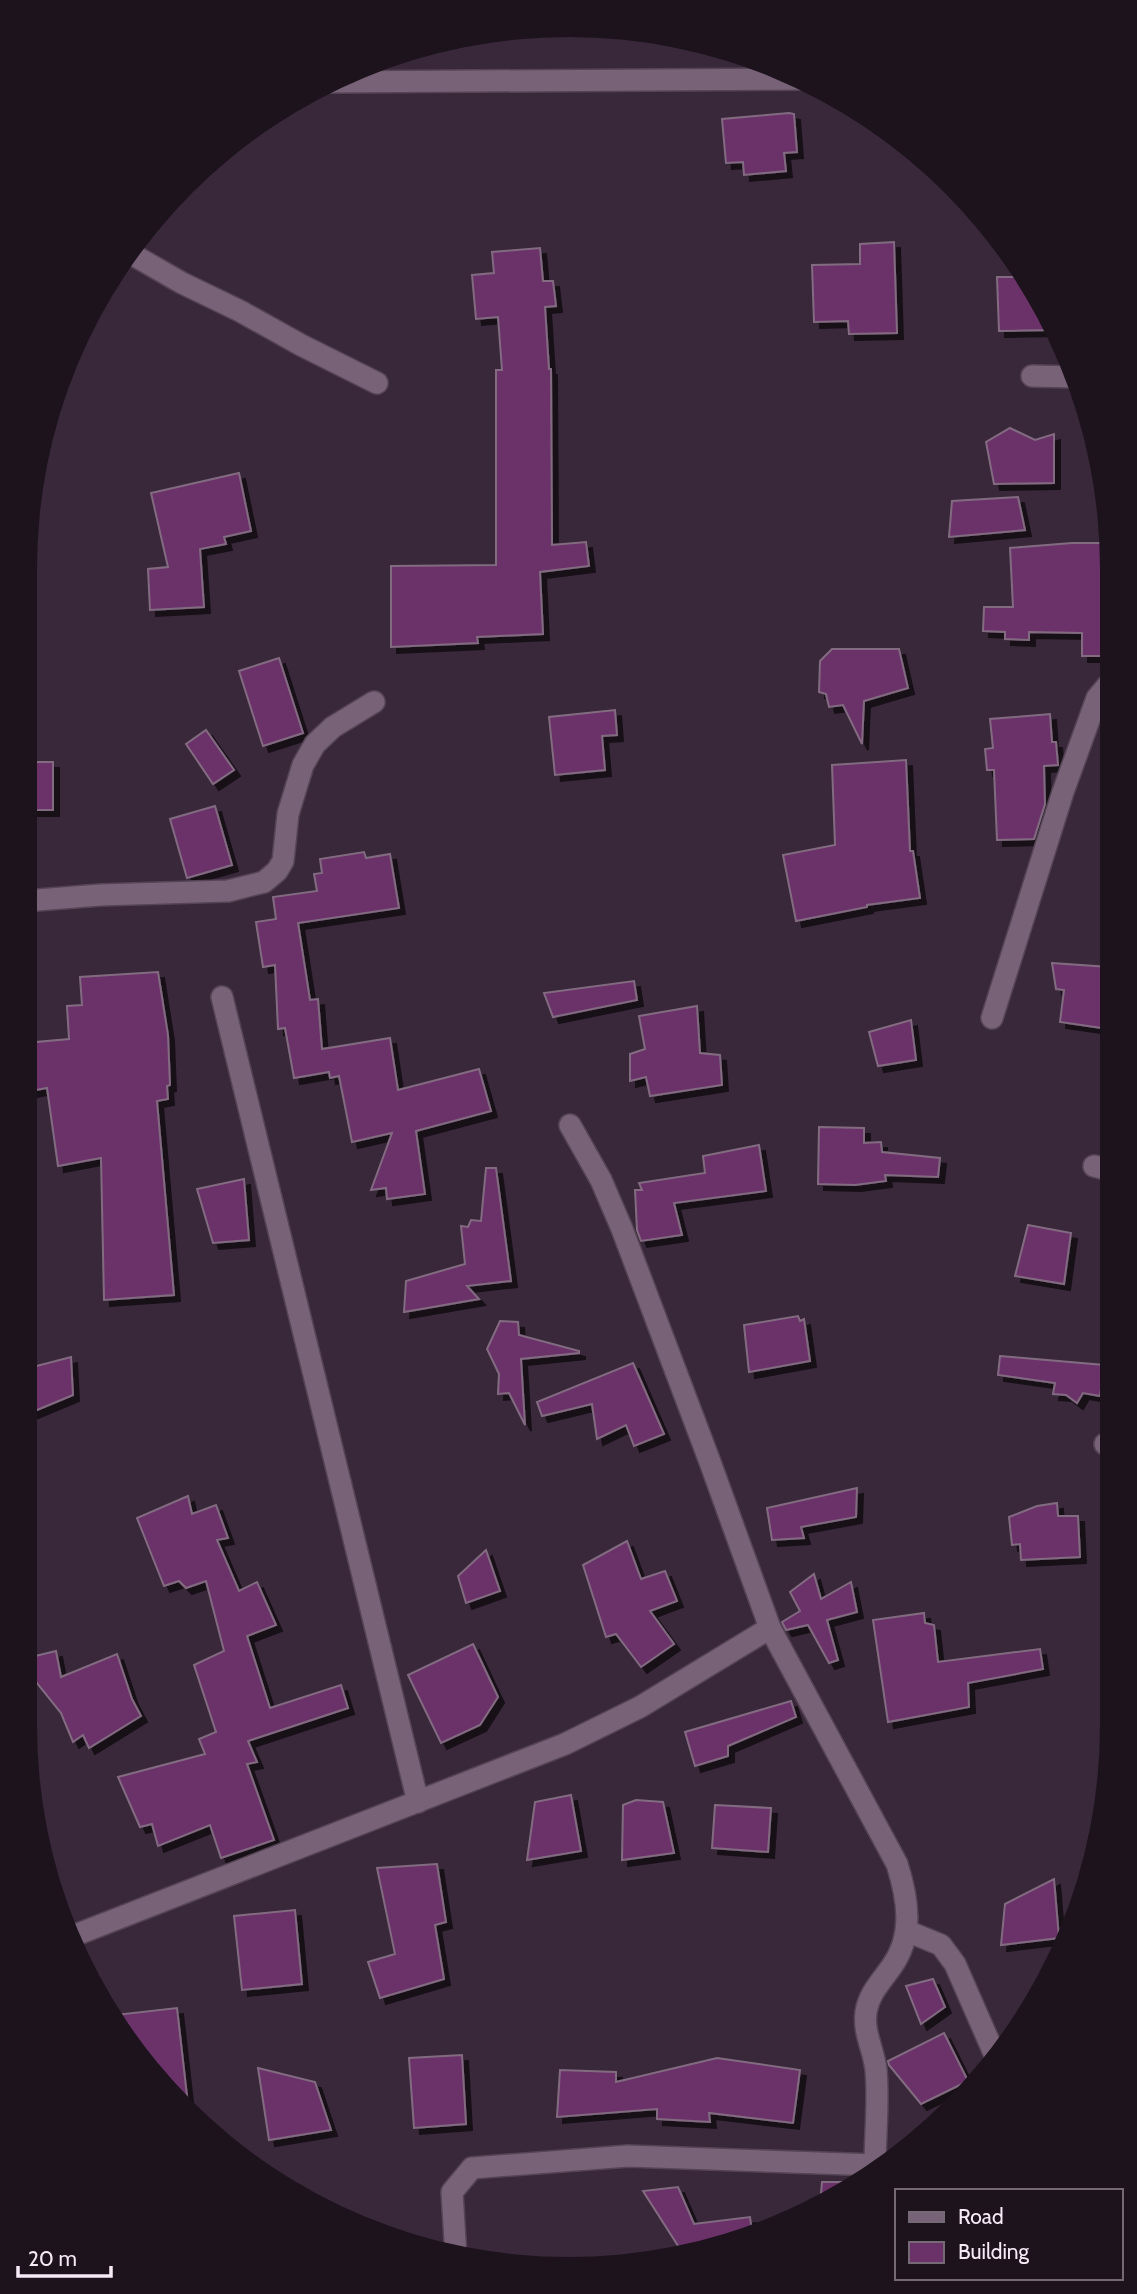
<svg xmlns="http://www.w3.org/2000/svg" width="1137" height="2294" viewBox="0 0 1137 2294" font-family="Cabin,sans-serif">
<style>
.building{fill:#6a3269;stroke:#826b81;stroke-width:2;filter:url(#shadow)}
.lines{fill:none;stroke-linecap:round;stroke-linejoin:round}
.minor-casing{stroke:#544454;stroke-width:24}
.minor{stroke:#786278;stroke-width:21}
</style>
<defs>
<filter id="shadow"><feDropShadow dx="6" dy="6" stdDeviation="0" flood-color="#0009"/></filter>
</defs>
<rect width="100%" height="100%" fill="#39273a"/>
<g class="building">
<polygon points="789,113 794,114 797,152 784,153 786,171 744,175 743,162 726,163 722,119"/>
<polygon points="894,242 897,333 849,334 848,321 814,322 812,265 860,264 860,244"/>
<polygon points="540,248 543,281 553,281 556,306 545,307 549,369 551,369 552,545 586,542 589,566 540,572 543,634 477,637 478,643 391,647 391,566 496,565 496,370 502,370 498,317 476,319 472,275 494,273 492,252"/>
<polygon points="997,277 1026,277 1052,330 999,331"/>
<polygon points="1010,428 1035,440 1054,434 1054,483 994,484 986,442"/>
<polygon points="239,473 251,531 224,537 226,544 200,549 204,607 150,610 148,569 168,567 151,493"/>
<polygon points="1018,497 1025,530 949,537 952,501"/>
<polygon points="1072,543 1108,543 1108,656 1082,656 1082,633 1029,632 1029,640 1005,639 1005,632 983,631 984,607 1013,607 1010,548"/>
<polygon points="832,649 899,649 908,688 864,701 862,744 843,705 829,707 826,694 819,692 820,661"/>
<polygon points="279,658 303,733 263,746 239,671"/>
<polygon points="615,710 617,735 602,736 605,770 555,775 549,717"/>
<polygon points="1050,714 1052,742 1056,742 1058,765 1044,766 1045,804 1034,839 997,840 994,770 987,770 985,749 993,748 990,719"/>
<polygon points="206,730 234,770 213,784 186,744"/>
<polygon points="906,760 910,851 913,851 920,898 867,905 867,907 796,921 783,855 835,845 832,765"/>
<rect x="25" y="762" width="28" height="48"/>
<polygon points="215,806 232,865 187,878 170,819"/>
<polygon points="364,852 366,858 390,854 399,908 298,923 310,1000 318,999 322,1049 390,1038 398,1090 479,1069 491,1111 416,1131 425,1194 387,1199 386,1188 371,1190 392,1133 352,1142 339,1076 330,1078 329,1072 294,1078 285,1028 278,1029 275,965 263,967 256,922 276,919 273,897 317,891 314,874 322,873 320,859"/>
<polygon points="1052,963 1109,967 1109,1029 1060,1022 1064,990 1056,989"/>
<polygon points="158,972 168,1035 170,1085 167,1086 168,1099 157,1101 174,1295 104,1300 101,1158 58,1166 47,1088 25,1092 25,1043 69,1039 67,1006 82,1005 80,977"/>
<polygon points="634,981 637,1000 553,1017 544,993"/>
<polygon points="697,1006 700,1053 720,1055 722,1085 650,1096 646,1077 630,1081 630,1054 645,1049 639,1016"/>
<polygon points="911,1020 916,1060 878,1066 869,1032"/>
<polygon points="819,1127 864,1128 864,1143 881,1142 882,1152 940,1158 938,1177 885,1175 886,1181 855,1185 818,1184"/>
<polygon points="759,1145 766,1191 674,1203 682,1235 641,1241 637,1230 635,1190 642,1190 639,1183 705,1173 703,1156"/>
<polygon points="486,1168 496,1168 511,1281 467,1286 479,1299 404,1312 406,1281 465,1264 461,1226 468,1227 471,1220 481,1221"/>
<polygon points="244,1179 249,1240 213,1243 197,1189"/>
<polygon points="1028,1225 1071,1233 1064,1284 1015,1276"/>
<polygon points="798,1316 800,1321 804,1319 810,1361 749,1372 744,1325"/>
<polygon points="500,1321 518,1322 519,1335 579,1351 579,1353 521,1359 525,1425 509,1393 498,1394 499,1374 487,1349"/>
<polygon points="1000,1356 1104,1365 1100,1396 1083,1393 1077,1403 1066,1395 1053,1394 1055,1383 998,1375"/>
<polygon points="71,1357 73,1395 25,1415 25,1369"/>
<polygon points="633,1363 664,1434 634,1446 626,1425 597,1439 592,1404 542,1416 537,1402"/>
<polygon points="857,1488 856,1517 801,1527 804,1538 772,1540 767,1508"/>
<polygon points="188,1496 192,1514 216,1505 228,1538 217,1540 239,1591 257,1582 276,1625 247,1636 270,1708 341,1685 348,1708 248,1741 257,1762 247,1764 274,1840 221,1858 210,1825 158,1846 152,1824 140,1827 118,1777 205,1754 199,1739 216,1732 194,1665 224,1651 206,1581 186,1588 179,1581 164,1586 137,1518"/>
<polygon points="1057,1503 1058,1516 1078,1516 1080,1557 1021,1560 1020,1544 1012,1545 1009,1517 1037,1506"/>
<polygon points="627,1541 641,1579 665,1571 677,1601 650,1611 674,1644 641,1667 616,1634 606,1637 583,1565"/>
<polygon points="486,1550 500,1591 466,1603 458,1576"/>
<polygon points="814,1574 821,1599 851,1582 857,1612 827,1620 838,1660 829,1663 808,1625 786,1630 782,1622 800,1611 790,1592"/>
<polygon points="924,1613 925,1623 934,1625 938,1662 1040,1649 1043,1669 968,1683 969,1707 888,1722 873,1620"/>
<polygon points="473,1644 498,1697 480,1725 441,1743 408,1675"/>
<polygon points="56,1651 61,1677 117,1654 132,1699 141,1716 89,1748 83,1735 73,1742 61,1713 32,1677 31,1657"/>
<polygon points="791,1701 796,1717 728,1746 728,1756 695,1766 685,1732"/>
<polygon points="571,1795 581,1851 527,1860 535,1802"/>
<polygon points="636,1800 663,1802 674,1853 622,1860 623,1805"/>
<polygon points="715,1805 771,1808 768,1852 712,1848"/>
<polygon points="437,1864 446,1922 435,1925 444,1979 380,1998 368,1962 395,1954 377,1868"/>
<polygon points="1054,1879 1059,1938 1001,1945 1005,1904"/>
<polygon points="295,1910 302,1984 242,1990 234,1916"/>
<polygon points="933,1979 945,2007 921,2024 906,1986"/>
<polygon points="177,2008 182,2052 188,2105 159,2078 156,2063 145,2064 137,2057 115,2015"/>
<polygon points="944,2033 968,2081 921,2104 889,2065 888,2061"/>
<polygon points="462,2055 466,2124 414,2128 409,2058"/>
<polygon points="717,2058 800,2070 793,2123 709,2113 710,2122 657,2119 657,2109 557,2117 560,2070 616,2072 616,2082"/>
<polygon points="258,2068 315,2082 331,2130 269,2140"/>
<polygon points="822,2182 853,2182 820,2206"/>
<polygon points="678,2187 694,2224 750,2217 752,2231 682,2252 643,2191"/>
</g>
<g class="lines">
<g class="minor-casing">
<g id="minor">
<polyline points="330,82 805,79"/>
<polyline points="128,252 182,283 240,311 301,345 377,383"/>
<polyline points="1032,376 1076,377"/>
<polyline points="25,901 100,895 228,891 264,882 277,871 283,861 288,814 303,765 315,744 333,727 374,702"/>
<polyline points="222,997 418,1802"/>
<polyline points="992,1018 1063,792 1097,698 1108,685"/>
<path d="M570,1125L601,1180L622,1229L710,1462L770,1628L897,1864C908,1899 914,1935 892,1966C881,1982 869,1993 866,2012C863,2033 874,2050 876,2070C879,2101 875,2135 875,2166"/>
<polyline points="1094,1166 1110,1170"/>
<polyline points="1105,1444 1110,1445"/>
<polyline points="907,1931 941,1945 955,1964 994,2053"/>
<polyline points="73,1936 565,1744 640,1707 770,1628"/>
<polyline points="456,2257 452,2192 472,2168 628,2156 875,2165"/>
</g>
</g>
<use href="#minor" class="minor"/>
</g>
<path d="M0 0H1137V2294H0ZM568 37H569A531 531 0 0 1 1100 568V1726A531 531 0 0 1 569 2257H568A531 531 0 0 1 37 1726V568A531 531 0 0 1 568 37Z" fill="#1c131c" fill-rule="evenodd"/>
<rect x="895" y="2189" width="228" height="91" fill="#1c131c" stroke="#746974" stroke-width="2"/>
<rect x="909" y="2212" width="35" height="10" fill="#786278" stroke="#746974" stroke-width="2"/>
<text x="958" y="2224" font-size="21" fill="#f7eaf7">Road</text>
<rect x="909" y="2242" width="35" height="21" fill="#6a3269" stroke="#746974" stroke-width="2"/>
<text x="958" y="2259" font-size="21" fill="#f7eaf7">Building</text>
<path d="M18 2266v10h93v-10" fill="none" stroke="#f7eaf7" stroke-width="3.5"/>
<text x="28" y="2266" font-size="21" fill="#f7eaf7" stroke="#1c131c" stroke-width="5" paint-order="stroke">20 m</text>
</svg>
